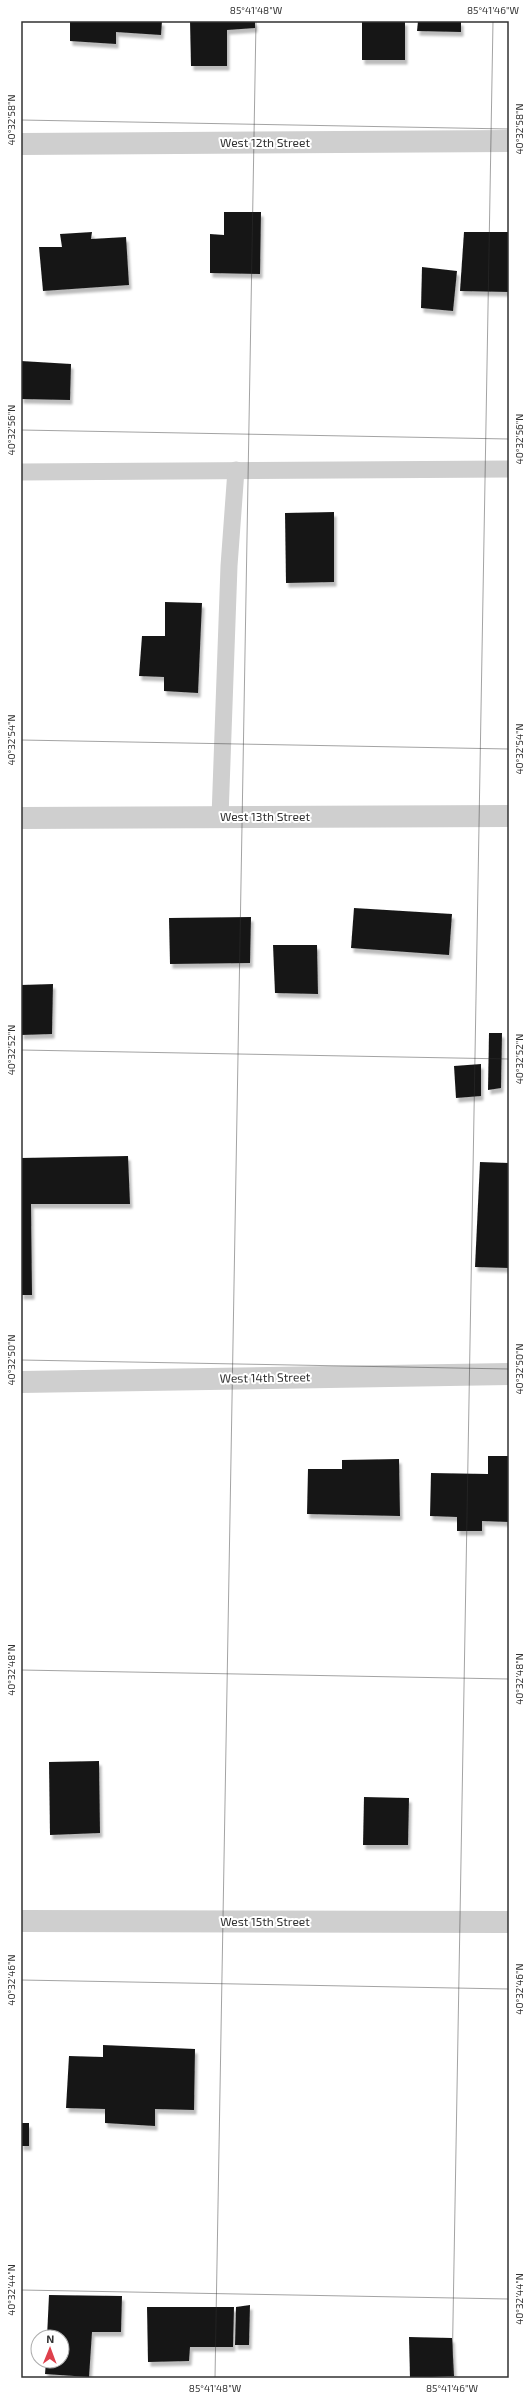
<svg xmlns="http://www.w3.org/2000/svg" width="530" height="2399" viewBox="0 0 530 2399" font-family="'Exo 2',sans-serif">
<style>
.building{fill:#191919;filter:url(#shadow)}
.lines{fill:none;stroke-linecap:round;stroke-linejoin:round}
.service{stroke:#cfcfcf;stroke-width:17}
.minor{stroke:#cfcfcf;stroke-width:22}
.ticks{fill:none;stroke:#323232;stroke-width:1;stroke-opacity:0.45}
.labels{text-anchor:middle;stroke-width:4;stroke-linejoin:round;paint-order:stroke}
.street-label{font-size:12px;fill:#323232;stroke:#fff}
.neatline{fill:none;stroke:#323232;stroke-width:1.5}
.ticks-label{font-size:10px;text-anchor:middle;fill:#323232}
</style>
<defs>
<filter id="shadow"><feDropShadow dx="2.5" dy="4.5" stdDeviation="1" flood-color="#0004"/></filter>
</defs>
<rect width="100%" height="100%" fill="#fff"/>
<g class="building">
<polygon points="70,21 162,21 161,35 116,32 116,44 70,41"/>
<polygon points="190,21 255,21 255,28 227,30 227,66 191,66"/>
<rect x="362" y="21" width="43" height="39"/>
<polygon points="418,21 461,21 461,32 417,31"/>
<polygon points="224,212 261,212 260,274 210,273 210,234 224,235"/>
<polygon points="92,232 91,239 126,237 129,285 43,291 39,247 62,247 60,234"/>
<polygon points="464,232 509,232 509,292 460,291"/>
<polygon points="422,267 457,271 453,311 421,308"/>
<polygon points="21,361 71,364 70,400 21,399"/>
<polygon points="334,512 334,582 286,583 285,513"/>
<polygon points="165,602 202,603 198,693 164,691 164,677 139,676 142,636 165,636"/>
<polygon points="354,908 452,914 449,955 351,948"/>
<polygon points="251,917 250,963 170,964 169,918"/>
<polygon points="273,945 317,945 318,994 275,993"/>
<polygon points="53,984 52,1034 21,1035 21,985"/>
<polygon points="489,1033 502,1033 501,1088 488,1090"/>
<polygon points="481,1064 481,1096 456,1098 454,1066"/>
<polygon points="128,1156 130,1204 31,1204 32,1295 21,1295 21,1158"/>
<polygon points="480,1162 509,1163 509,1268 475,1267"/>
<polygon points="488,1456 509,1456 509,1522 482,1521 482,1531 457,1531 457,1517 430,1516 431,1473 488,1474"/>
<polygon points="399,1459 400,1516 307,1514 308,1469 342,1469 342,1460"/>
<polygon points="99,1761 100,1833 50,1835 49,1762"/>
<polygon points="364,1797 409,1798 408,1845 363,1845"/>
<polygon points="103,2045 195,2049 194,2110 155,2109 155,2126 105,2123 105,2109 66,2108 69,2056 103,2057"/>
<rect x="21" y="2123" width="8" height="23"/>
<polygon points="49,2295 122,2296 121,2332 92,2332 89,2377 45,2374 46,2361 62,2361 62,2337 47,2337"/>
<polygon points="250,2305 249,2345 235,2345 236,2307"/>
<polygon points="147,2307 234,2307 233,2347 190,2347 189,2361 148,2362"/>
<polygon points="409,2337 452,2338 454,2376 410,2378"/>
</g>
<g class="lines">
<g class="service">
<polyline points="21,472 509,469"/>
<polyline points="220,817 229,566 236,470"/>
</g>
<g class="minor">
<polyline points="21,144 509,141"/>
<polyline points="21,818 509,816"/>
<polyline points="21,1382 509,1374"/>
<polyline points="21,1921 509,1922"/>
</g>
</g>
<path class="ticks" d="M21,120L509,129M21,430L509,439M21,740L509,749M21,1050L509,1059M21,1360L509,1369M21,1670L509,1679M21,1980L509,1989M21,2290L509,2299M215,2378L256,21M452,2378L493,21"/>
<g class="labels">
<g class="street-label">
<text x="265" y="147">West 12th Street</text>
<text x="265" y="821">West 13th Street</text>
<text transform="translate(265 1378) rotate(-1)" y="4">West 14th Street</text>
<text x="265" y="1926">West 15th Street</text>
</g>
</g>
<rect width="530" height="2399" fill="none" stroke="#ffffff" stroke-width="44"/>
<g transform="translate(50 2349) rotate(1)"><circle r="19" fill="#ffffff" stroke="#adadad"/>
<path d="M0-3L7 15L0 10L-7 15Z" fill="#de404c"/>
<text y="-6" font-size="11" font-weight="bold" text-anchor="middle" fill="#323232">N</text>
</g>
<rect x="22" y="22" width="486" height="2355" class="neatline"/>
<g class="ticks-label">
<text x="256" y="14">85°41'48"W</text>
<text x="493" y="14">85°41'46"W</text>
<text transform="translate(11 120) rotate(-90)" y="4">40°32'58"N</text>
<text transform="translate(519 129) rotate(-90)" y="4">40°32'58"N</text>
<text transform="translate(11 430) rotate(-90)" y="4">40°32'56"N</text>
<text transform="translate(519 439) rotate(-90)" y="4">40°32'56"N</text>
<text transform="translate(11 740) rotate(-90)" y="4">40°32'54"N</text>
<text transform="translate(519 749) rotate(-90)" y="4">40°32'54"N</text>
<text transform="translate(11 1050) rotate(-90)" y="4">40°32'52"N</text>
<text transform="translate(519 1059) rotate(-90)" y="4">40°32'52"N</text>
<text transform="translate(11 1360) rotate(-90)" y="4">40°32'50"N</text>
<text transform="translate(519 1369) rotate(-90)" y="4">40°32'50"N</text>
<text transform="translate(11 1670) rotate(-90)" y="4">40°32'48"N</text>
<text transform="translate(519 1679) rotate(-90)" y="4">40°32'48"N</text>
<text transform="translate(11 1980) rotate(-90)" y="4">40°32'46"N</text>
<text transform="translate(519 1989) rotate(-90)" y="4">40°32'46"N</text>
<text transform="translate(11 2290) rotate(-90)" y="4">40°32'44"N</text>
<text transform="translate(519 2299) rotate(-90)" y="4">40°32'44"N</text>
<text x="215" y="2392">85°41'48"W</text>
<text x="452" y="2392">85°41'46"W</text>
</g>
</svg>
